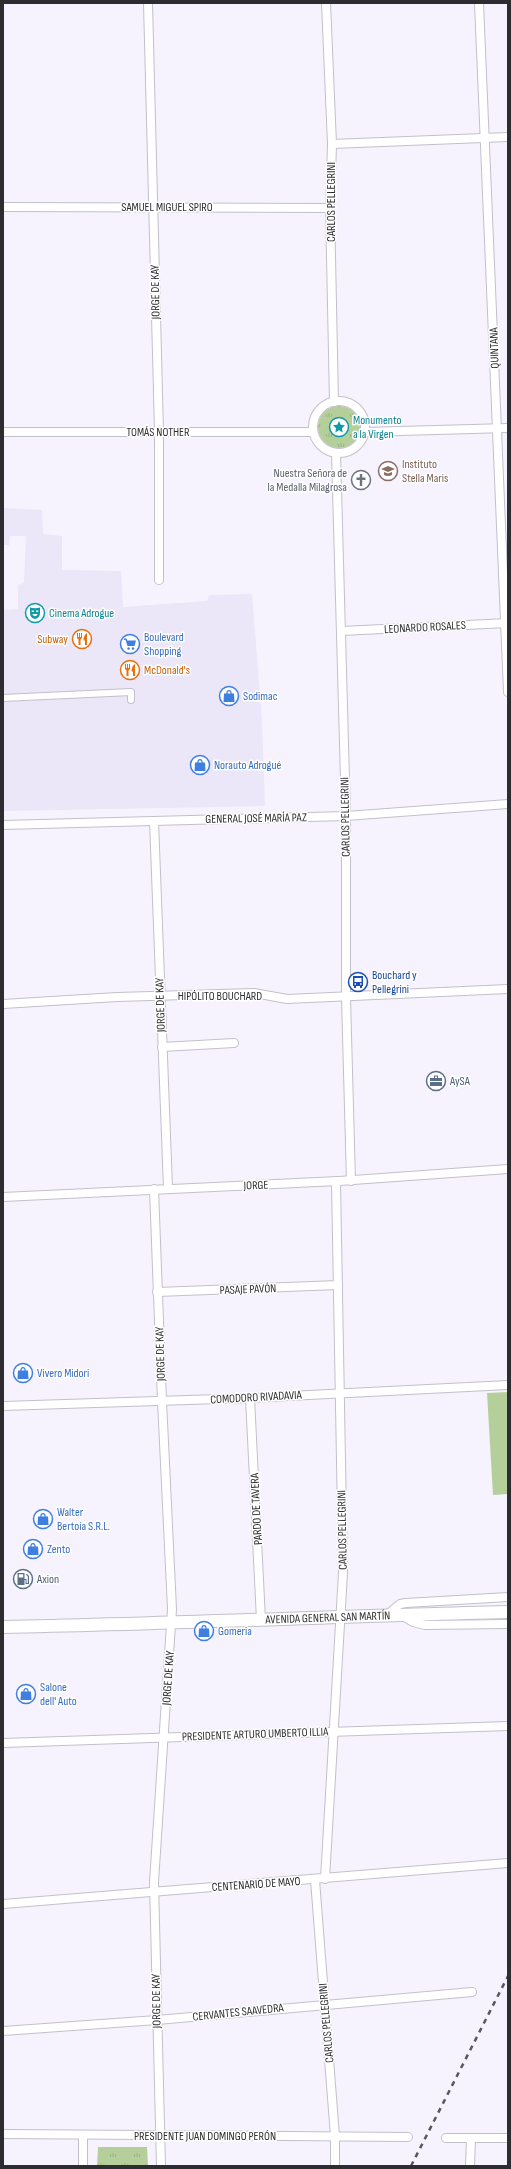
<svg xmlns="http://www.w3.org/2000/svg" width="511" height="2169" viewBox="0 0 511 2169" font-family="'Sofia Sans Condensed',sans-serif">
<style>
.built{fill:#ebe6f8}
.park{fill:url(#park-tufts)}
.pitch{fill:#b5cf9a}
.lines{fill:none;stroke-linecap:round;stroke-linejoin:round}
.pedestrian-casing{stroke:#c2c0ca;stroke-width:8}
.minor-casing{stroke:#c2c0ca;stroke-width:10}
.secondary-casing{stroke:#c2c0ca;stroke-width:14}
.pedestrian{stroke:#fff;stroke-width:6}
.minor{stroke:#fff;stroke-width:8}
.secondary{stroke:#fff;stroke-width:12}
.rail{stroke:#58575d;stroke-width:2.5;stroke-dasharray:5 5;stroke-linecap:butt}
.labels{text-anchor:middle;stroke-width:3;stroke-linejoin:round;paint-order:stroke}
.street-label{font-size:12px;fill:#2d2c30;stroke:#fff}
.culture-label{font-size:12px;fill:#0d838f;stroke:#fff;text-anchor:start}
.education-label{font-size:12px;fill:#785e54;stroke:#fff;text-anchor:start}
.worship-label{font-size:12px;fill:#5b616d;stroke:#fff;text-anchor:end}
.shop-label{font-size:12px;fill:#366cbe;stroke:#fff;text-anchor:start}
.food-label{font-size:12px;fill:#c56008;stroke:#fff;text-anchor:end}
.transit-label{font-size:12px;fill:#164399;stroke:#fff;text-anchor:start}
.service-label{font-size:12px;fill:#4e5e75;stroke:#fff;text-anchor:start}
</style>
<defs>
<pattern id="park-tufts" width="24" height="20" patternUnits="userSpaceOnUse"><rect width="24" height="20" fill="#b5cf9a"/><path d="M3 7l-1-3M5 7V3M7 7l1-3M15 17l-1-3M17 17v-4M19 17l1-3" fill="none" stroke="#9cb285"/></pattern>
</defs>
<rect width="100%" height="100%" fill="#f6f3fe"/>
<polygon class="built" points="3,508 42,510 43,534 62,536 62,570 121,571 123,607 207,601 209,595 252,594 262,721 265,806 3,811 3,610 18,609 18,585 24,583 26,536 10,536 9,545 3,545"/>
<g class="park">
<circle cx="339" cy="427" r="21"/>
<polygon points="98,2147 147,2147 148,2166 97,2166"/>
</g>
<polygon class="pitch" points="508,1392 508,1494 493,1495 487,1393"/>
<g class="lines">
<g class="pedestrian-casing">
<polyline id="pedestrian" points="3,698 131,692 131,700"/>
</g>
<g class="minor-casing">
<g id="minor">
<polyline points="148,3 159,432 159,580"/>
<polyline points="326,3 332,144 330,208 334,402"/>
<polyline points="479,3 508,692"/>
<polyline points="332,144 508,137"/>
<polyline points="3,207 330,208"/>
<circle cx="339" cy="427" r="26"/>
<polyline points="3,432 313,432"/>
<polyline points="364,432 508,428"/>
<polyline points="336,453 346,816 346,998 351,1181"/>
<polyline points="341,631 508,623"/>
<polyline points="154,821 168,1188"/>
<polyline points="3,825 346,816 508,804"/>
<polyline points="3,1004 117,997 254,993 287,999 508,989"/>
<polyline points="162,1047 234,1043"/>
<polyline points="154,1189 162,1401 172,1609 154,1882 161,2166"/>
<polyline points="3,1197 339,1181 508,1169"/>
<polyline points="157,1292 338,1285"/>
<polyline points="250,1398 261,1620"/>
<polyline points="3,1406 250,1398 508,1385"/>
<polyline points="387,1615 400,1604 406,1603 508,1597"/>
<polyline points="403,1616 413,1622 425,1625 508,1624"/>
<polyline points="3,1743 508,1726"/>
<polyline points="325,1879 343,1573 336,1181"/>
<polyline points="315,1880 335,2136 335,2166"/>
<polyline points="3,1904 508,1863"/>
<polyline points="3,2031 157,2020 472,1992"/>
<polyline points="3,2134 408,2137"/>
<polyline points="83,2135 83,2166"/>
<polyline points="446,2138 508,2138"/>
<polyline points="470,2166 471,2138"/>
</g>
</g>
<g class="secondary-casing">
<g id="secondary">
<path id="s1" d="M3,1627C171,1624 340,1616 508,1612"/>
</g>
</g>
<use href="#pedestrian" class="pedestrian"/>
<use href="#minor" class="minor"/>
<use href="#secondary" class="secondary"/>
<polyline class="rail" points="411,2166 508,1976"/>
</g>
<defs>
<g id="sight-ring" transform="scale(1)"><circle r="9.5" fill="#fff" stroke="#0f9aa8" stroke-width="1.5"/><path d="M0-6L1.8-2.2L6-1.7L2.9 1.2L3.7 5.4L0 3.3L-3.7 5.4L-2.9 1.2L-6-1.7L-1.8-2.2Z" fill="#0f9aa8"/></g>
<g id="university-ring" transform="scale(1)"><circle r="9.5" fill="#fff" stroke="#8d6e63" stroke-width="1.5"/><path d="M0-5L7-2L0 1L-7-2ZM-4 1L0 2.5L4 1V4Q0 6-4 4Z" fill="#8d6e63"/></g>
<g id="church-ring" transform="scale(1)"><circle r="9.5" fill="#fff" stroke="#6b7280" stroke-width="1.5"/><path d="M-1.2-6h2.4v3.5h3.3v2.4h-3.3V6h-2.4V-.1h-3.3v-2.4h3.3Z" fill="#6b7280"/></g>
<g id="theatre-ring" transform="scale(1)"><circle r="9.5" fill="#fff" stroke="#0f9aa8" stroke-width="1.5"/><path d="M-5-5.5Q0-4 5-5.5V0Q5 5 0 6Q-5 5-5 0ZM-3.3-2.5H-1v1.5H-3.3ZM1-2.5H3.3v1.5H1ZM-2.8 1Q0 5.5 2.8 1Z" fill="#0f9aa8"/></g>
<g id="restaurant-ring" transform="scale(1)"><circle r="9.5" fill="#fff" stroke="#e8710a" stroke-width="1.5"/><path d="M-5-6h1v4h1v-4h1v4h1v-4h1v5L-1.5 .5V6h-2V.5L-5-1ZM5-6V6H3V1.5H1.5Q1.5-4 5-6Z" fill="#e8710a"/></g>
<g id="supermarket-ring" transform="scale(1)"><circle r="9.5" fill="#fff" stroke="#3f7fe0" stroke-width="1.5"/><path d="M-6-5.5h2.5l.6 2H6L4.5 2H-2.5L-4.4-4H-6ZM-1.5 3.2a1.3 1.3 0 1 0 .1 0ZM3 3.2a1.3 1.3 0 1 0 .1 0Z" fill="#3f7fe0"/></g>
<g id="shop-ring" transform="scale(1)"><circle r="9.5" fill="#fff" stroke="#3f7fe0" stroke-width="1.5"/><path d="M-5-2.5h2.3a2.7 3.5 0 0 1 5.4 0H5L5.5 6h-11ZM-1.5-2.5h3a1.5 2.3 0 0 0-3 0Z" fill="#3f7fe0"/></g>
<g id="bus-ring" transform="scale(1)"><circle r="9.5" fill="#fff" stroke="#1a4fb4" stroke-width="1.5"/><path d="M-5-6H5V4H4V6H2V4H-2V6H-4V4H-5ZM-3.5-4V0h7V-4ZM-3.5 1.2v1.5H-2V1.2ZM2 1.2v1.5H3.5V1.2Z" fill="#1a4fb4"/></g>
<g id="office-ring" transform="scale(1)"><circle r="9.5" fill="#fff" stroke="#5c6f8a" stroke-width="1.5"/><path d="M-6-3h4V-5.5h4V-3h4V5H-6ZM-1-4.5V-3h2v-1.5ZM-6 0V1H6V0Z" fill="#5c6f8a"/></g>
<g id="fuel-ring" transform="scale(1)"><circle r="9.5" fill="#fff" stroke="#5c6f8a" stroke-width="1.5"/><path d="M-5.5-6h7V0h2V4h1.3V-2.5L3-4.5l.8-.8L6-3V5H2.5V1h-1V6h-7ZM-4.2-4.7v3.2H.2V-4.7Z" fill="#5c6f8a"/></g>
</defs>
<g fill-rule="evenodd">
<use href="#sight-ring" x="339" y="427"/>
<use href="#university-ring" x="388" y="471"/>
<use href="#church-ring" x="361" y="480"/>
<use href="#theatre-ring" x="35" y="613"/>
<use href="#restaurant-ring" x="82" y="639"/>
<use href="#supermarket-ring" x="130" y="644"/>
<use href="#restaurant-ring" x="130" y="670"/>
<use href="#shop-ring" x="229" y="696"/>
<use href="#shop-ring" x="200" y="765"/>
<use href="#bus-ring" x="358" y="982"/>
<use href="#office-ring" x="436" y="1081"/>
<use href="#shop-ring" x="23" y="1373"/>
<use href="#shop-ring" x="43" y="1519"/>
<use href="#shop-ring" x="33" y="1549"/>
<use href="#fuel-ring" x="23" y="1579"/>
<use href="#shop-ring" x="204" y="1631"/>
<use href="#shop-ring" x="26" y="1694"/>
</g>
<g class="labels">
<g class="street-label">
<text transform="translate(331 202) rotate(-90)" y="4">CARLOS PELLEGRINI</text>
<text x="167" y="211">SAMUEL MIGUEL SPIRO</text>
<text transform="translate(155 292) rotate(-91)" y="4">JORGE DE KAY</text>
<text transform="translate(494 348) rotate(-92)" y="4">QUINTANA</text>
<text x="158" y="436">TOMÁS NOTHER</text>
<text transform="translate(425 627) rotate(-3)" y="4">LEONARDO ROSALES</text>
<text transform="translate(345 817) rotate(-91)" y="4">CARLOS PELLEGRINI</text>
<text transform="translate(256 818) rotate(-1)" y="4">GENERAL JOSÉ MARÍA PAZ</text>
<text x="220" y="1000">HIPÓLITO BOUCHARD</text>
<text transform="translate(160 1005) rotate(-92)" y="4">JORGE DE KAY</text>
<text transform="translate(256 1185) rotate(-2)" y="4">JORGE</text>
<text transform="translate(248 1289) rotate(-2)" y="4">PASAJE PAVÓN</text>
<text transform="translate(160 1354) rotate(-92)" y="4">JORGE DE KAY</text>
<text transform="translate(256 1397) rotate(-3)" y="4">COMODORO RIVADAVIA</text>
<text transform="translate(256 1509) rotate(-93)" y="4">PARDO DE TAVERA</text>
<text transform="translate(342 1530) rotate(-91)" y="4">CARLOS PELLEGRINI</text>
<text dy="4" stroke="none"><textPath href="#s1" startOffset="325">AVENIDA GENERAL SAN MARTÍN</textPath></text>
<text transform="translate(168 1678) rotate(-86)" y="4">JORGE DE KAY</text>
<text transform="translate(255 1734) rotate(-2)" y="4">PRESIDENTE ARTURO UMBERTO ILLIA</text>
<text transform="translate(256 1884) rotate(-4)" y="4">CENTENARIO DE MAYO</text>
<text transform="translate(156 2001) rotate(-91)" y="4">JORGE DE KAY</text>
<text transform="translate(238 2012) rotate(-6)" y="4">CERVANTES SAAVEDRA</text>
<text transform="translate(326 2023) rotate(-95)" y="4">CARLOS PELLEGRINI</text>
<text x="205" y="2140">PRESIDENTE JUAN DOMINGO PERÓN</text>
</g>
<g class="culture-label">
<text x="353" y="424">Monumento<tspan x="353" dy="14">a la Virgen</tspan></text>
<text x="49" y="617">Cinema Adrogue</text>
</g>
<g class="education-label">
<text x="402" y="468">Instituto<tspan x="402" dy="14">Stella Maris</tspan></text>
</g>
<g class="worship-label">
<text x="347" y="477">Nuestra Señora de<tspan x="347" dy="14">la Medalla Milagrosa</tspan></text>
</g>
<g class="shop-label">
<text x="144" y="641">Boulevard<tspan x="144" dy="14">Shopping</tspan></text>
<text x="243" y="700">Sodimac</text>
<text x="214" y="769">Norauto Adrogué</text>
<text x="37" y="1377">Vivero Midori</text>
<text x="57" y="1516">Walter<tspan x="57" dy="14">Bertoia S.R.L.</tspan></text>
<text x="47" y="1553">Zento</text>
<text x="218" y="1635">Gomeria</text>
<text x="40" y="1691">Salone<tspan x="40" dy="14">dell' Auto</tspan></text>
</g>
<g class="food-label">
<text x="68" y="643">Subway</text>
<text x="144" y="674" text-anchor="start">McDonald's</text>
</g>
<g class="transit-label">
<text x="372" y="979">Bouchard y<tspan x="372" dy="14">Pellegrini</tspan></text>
</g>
<g class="service-label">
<text x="450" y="1085">AySA</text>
<text x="37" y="1583">Axion</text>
</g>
</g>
<rect width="511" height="2169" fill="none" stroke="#2d2c30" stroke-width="8"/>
</svg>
